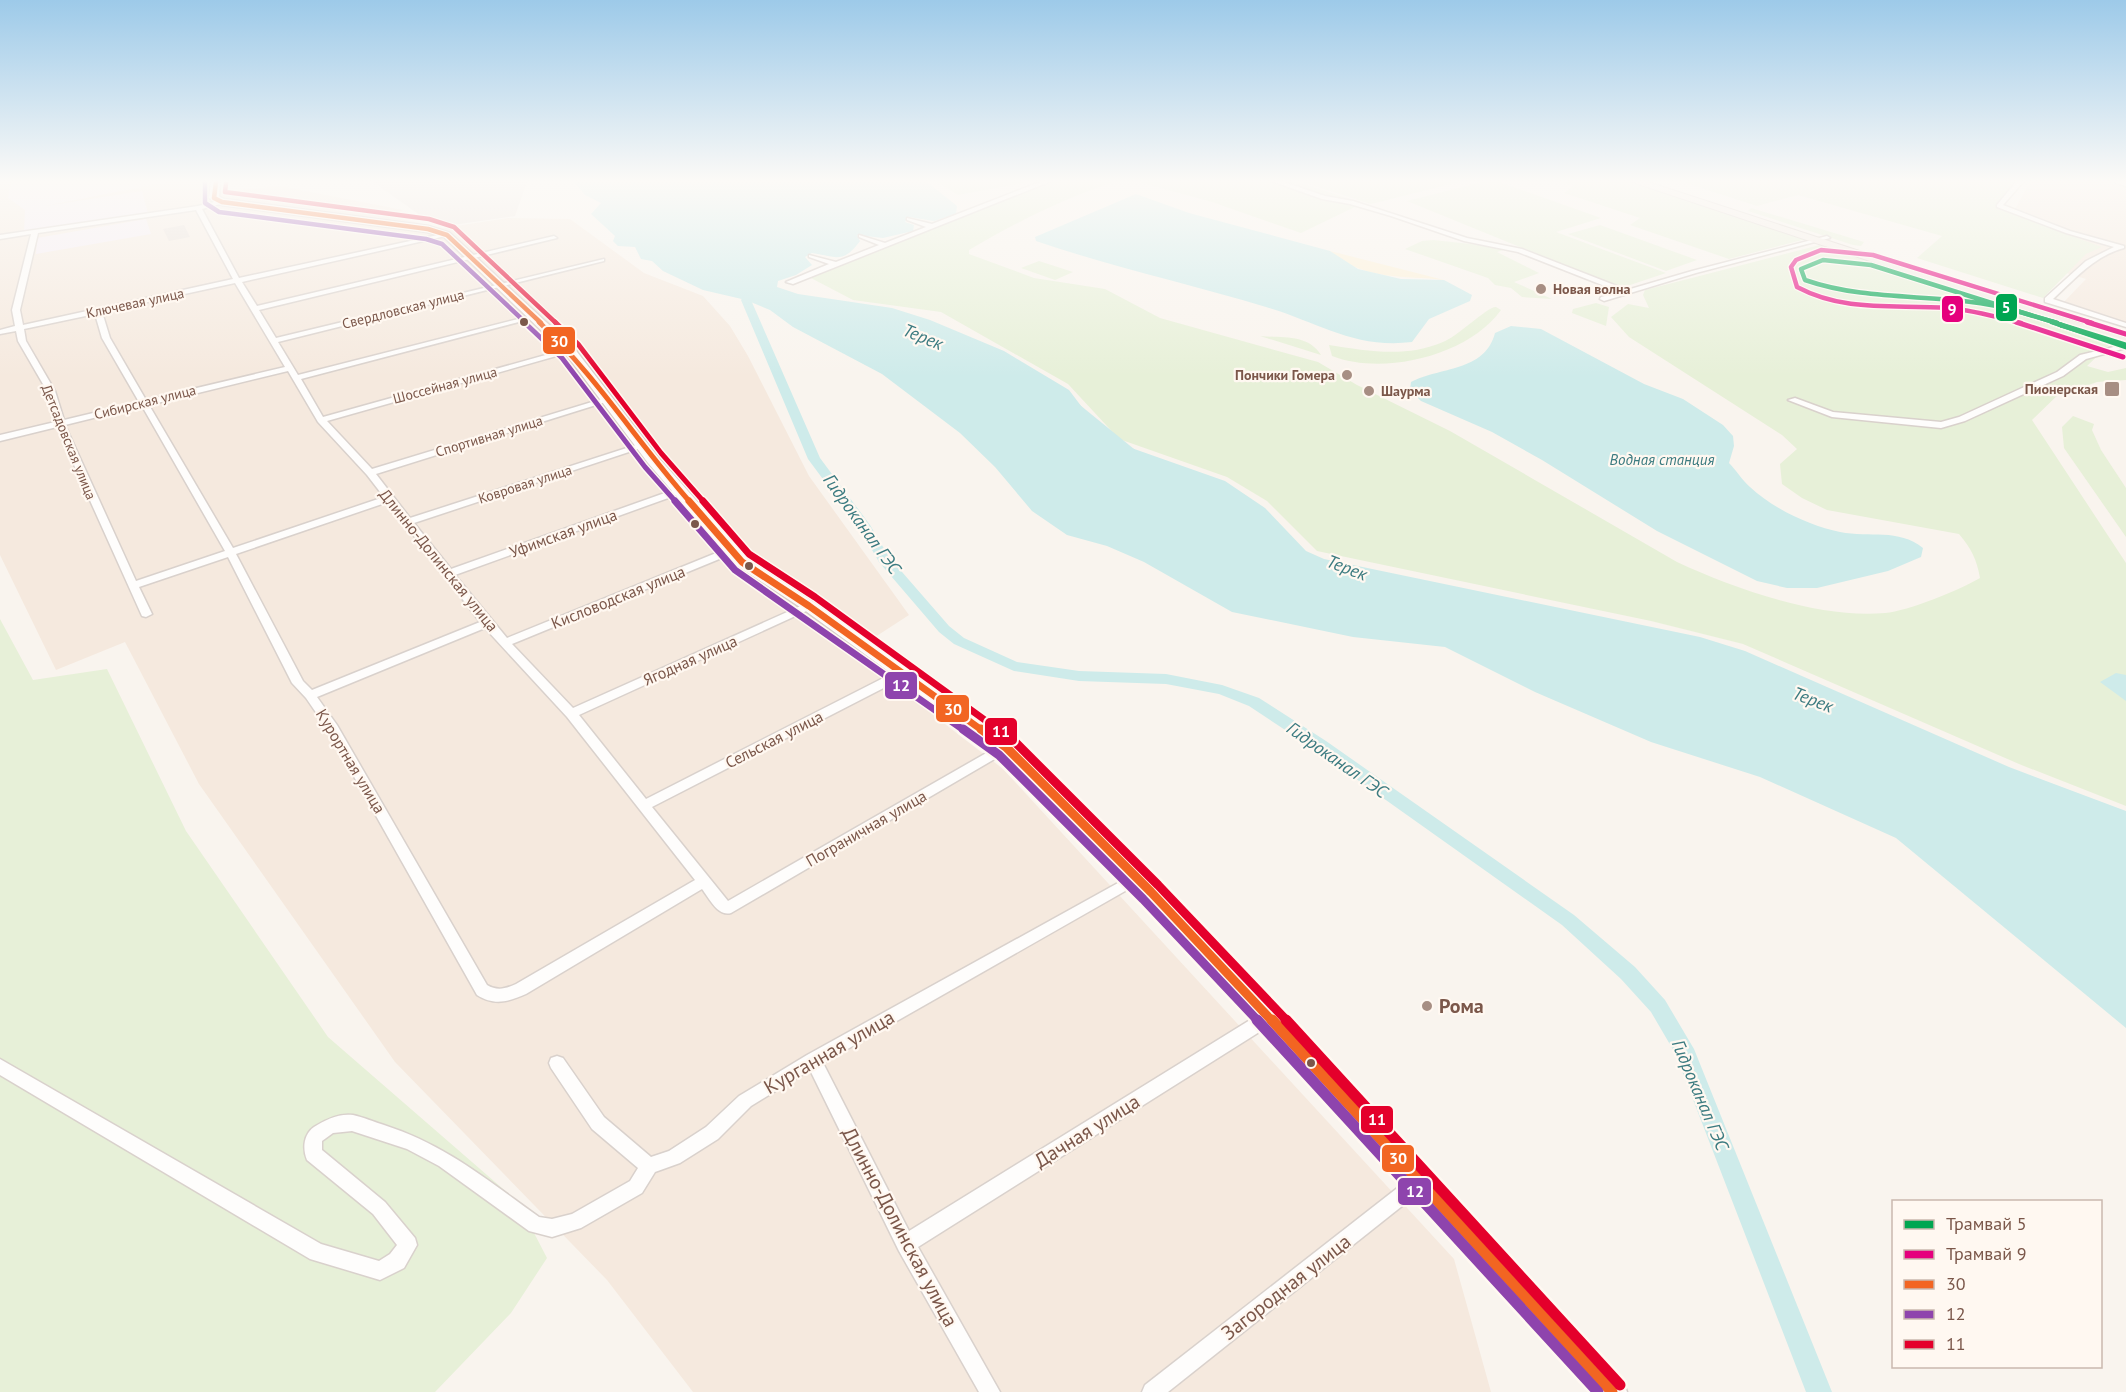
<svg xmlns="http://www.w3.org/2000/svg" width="2126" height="1392" viewBox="0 0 2126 1392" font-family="'PT Sans',sans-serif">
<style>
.residential{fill:#f5e9de}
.industrial{fill:#ede4de}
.education{fill:#f5ecf5}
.green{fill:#e7f0d8}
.sand{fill:#fcf0d6}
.water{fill:#ceebea}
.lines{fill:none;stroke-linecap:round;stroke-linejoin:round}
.canal{fill:#ceebea;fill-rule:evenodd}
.river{fill:#ceebea;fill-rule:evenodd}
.building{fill:#e6dcd5}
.street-casing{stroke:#d9d1cc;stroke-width:3}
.secondary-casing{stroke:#d9cfca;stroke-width:3}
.primary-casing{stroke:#dad0ca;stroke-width:2}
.street{fill:#fefdfc;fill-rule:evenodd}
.secondary{fill:#fefdfc;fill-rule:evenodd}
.primary{fill:#f4ede6;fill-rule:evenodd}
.bus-1-far4-casing{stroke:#fff8f1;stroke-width:7}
.bus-1-far3-casing{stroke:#fff8f1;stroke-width:8}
.bus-1-far2-casing{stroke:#fff8f1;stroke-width:10}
.bus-1-far1-casing{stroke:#fff8f1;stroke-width:14}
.bus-1-casing{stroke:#fff8f1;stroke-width:16}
.bus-2-far4-casing{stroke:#fff8f1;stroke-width:7}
.bus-2-far3-casing{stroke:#fff8f1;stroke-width:8}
.bus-2-far2-casing{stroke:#fff8f1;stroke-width:10}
.bus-2-far1-casing{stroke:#fff8f1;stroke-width:14}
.bus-2-casing{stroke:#fff8f1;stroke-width:16}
.bus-3-far4-casing{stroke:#fff8f1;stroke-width:7}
.bus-3-far3-casing{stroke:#fff8f1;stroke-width:8}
.bus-3-far2-casing{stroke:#fff8f1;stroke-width:10}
.bus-3-far1-casing{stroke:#fff8f1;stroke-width:14}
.bus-3-casing{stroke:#fff8f1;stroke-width:16}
.bus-1-far4{stroke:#f26522;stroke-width:4.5}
.bus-1-far3{stroke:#f26522;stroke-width:5}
.bus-1-far2{stroke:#f26522;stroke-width:7}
.bus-1-far1{stroke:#f26522;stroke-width:9}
.bus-1{stroke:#f26522;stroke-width:11}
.bus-2-far4{stroke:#8e44ad;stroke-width:4.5}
.bus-2-far3{stroke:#8e44ad;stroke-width:5}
.bus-2-far2{stroke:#8e44ad;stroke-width:7}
.bus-2-far1{stroke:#8e44ad;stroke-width:9}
.bus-2{stroke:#8e44ad;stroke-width:11}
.bus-3-far4{stroke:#e4002b;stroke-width:4.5}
.bus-3-far3{stroke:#e4002b;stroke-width:5}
.bus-3-far2{stroke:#e4002b;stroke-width:7}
.bus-3-far1{stroke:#e4002b;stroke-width:9}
.bus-3{stroke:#e4002b;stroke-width:11}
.tram-1-far1-casing{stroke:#fff8f1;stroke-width:7}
.tram-1-casing{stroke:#fff8f1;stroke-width:8}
.tram-2-far1-casing{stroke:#fff8f1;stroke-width:7}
.tram-2-casing{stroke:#fff8f1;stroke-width:8}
.tram-1-far1{stroke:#00a651;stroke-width:4.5}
.tram-1{stroke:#00a651;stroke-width:5}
.tram-2-far1{stroke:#e5007d;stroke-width:4.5}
.tram-2{stroke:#e5007d;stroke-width:5}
.poi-dot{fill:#a78e83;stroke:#fff8f1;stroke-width:2}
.bus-dot{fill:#7b574a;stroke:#fff8f1;stroke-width:2}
.labels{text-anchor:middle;stroke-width:4.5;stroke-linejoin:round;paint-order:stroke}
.far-poi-label{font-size:14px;font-weight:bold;fill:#7b574a;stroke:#fff8f1;text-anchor:start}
.far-street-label{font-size:14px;fill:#7b574a;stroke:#fff8f1}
.far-water-label{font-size:15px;font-style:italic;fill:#3c7b80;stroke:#fff8f1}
.street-label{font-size:16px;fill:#7b574a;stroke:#fff8f1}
.water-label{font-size:18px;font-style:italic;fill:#3c7b80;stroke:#fff8f1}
.near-poi-label{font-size:20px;font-weight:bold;fill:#7b574a;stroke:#fff8f1;text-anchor:start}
.near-street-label{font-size:20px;fill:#7b574a;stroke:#fff8f1}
.line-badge{stroke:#fff8f1;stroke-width:2}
.badge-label{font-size:16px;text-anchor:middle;font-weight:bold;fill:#fff}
</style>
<rect width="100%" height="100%" fill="#f9f4ee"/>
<g class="residential">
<polygon points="0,182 208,182 206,193 280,186 403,210 391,217 443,228 508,218 570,219 644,273 703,296 730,326 748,356 809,476 909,615 852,652 1003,769 1454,1259 1491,1392 693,1392 607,1280 395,1062 199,784 125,642 56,670 0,555"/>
<polygon points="2030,182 2126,182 2126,327 2060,306 2086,279 1956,239 2014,211"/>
</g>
<polygon class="industrial" points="373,182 527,182 515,216 446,226 424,218"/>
<g class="education">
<polygon points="11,182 167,182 45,206 142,191 148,213 24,232 25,210 8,198"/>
<polygon points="146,219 151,234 36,254 37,238"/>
</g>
<g class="green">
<polygon points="937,182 1029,182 958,195"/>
<path d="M1051,182H1114C1064,198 1015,223 969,250V254L1034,278L1105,289L1160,318L1318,362L1357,385L1450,431L1677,562C1735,589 1820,619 1885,613C1908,611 1960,590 1980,578C1977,560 1971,548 1959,534L1827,510L1802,498L1782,484L1780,464L1797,449L1782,435L1629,337L1611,317L1628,304L1649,308L1643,295L1645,290L1820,245L2113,341L2087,366L2108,372L2126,368V380L2097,382L2069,392L2063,390L2032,420L2126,563V806L2019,764L1743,644L1651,621L1317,551L1267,501L1227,477L1119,439L1068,384L941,312L853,300L809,277Z"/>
<polygon points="1139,182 1297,182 1363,203 1301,233 1212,202"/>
<polygon points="1302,182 1459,182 1371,204"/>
<polygon points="1482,182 1499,182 1601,218 1556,232 1666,273 1621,288 1407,201"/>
<polygon points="1562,182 1633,182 1806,239 1729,259 1630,225 1640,218 1564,193 1573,186"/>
<polygon points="1683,182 2016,182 1998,209 2102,247 2086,254 2043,298 1917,258 1942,236 1798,195 1757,206"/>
<polygon points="1751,208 1864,242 1861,246 1853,245 1748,211"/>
<polygon points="1600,225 1697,260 1666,271 1568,234"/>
<polygon points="1433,240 1509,248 1497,252 1539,273 1514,282 1552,299 1522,297 1511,288 1495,285 1488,278 1405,249 1422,241"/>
<polygon points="1039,261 1073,272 1055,280 1021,268"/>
<polygon points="1596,303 1609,307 1606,326 1572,313 1573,309"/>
<path d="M1496,307L1501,310C1468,356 1383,376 1332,356L1329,345C1368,351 1406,358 1443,342C1457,337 1488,306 1496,307Z"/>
<path d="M1260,336C1282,338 1308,334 1321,355Z"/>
<polygon points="2073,416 2094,424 2092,430 2101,450 2126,488 2126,537 2064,448 2062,427"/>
<polygon points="0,619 33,680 107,669 186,831 328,1037 518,1202 547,1258 511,1313 435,1392 0,1392"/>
</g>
<path class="sand" d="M1330,251L1444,280C1403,275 1363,281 1330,251Z"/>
<g class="water">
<path d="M574,182H927L957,206L956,214L934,221L909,217L905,222L914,225L913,231L883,238L857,235L860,241C843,265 834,256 812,253L805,257L812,265L796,275L778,281L777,287L798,294L892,308L930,320L1004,351L1069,390L1106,439L1225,481L1265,508L1306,551L1324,559L1700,637L1745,651L2009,767L2126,811V1028L1896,838L1760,777L1651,742L1535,692L1445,647L1353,637L1232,612L1144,562L1107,546L1067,535L1032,511L995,467L960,433L882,374L793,327L770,310L746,300L703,290L663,271L652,261L641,259L635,247L618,246L613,241L615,236L591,214L601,203L585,195Z"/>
<path d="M1136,194L1189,213L1330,251L1358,269L1401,279L1444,280L1472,295L1470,301L1429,319L1412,342C1354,349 1318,322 1266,307C1190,284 1112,267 1036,241L1035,237Z"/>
<path d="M1511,326L1541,329L1644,384L1683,399L1723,425L1733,436L1734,446L1729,463C1736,470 1742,480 1750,487C1772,508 1810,526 1840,532C1870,538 1898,528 1923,548L1921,557L1888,571L1817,588H1787L1757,581L1657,531L1542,460L1492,432L1421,401L1410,390L1411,382C1439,367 1485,372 1495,333Z"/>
<polygon points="2116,673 2126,675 2126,701 2100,682"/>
</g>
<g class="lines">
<polygon class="canal" points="750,287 758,289 751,300 820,458 870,525 889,557 949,626 964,638 1017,662 1079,671 1166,674 1222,685 1259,698 1326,741 1574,915 1635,967 1665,1000 1694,1049 1832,1392 1806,1392 1675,1053 1651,1012 1621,979 1562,925 1314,749 1249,706 1219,694 1166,684 1079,681 1014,671 954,644 939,632 879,562 860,529 808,459 741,300"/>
<polygon class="river" points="1069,400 1075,401 1145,458 1148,462 1145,466 1131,466 1063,409 1060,405 1063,401"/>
</g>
<polygon class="building" points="184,225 190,237 169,241 163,229"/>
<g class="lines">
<g class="street-casing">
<g id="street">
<polygon points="1040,182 1049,182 793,284 786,282 829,264 809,257 809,255 836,262 879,245 859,237 859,235 885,243 926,227 907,220 907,218 932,224"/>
<polygon points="1274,182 1284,182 1325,196 1353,201 1467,238 1522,249 1627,290 1692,271 1827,236 1830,238 1696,273 1604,301 1600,299 1601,297 1620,292 1518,252 1464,241 1391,216 1350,204 1322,199"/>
<path d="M2016,182H2023L2003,205L2070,231L2124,246V248C2094,256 2075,279 2053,299L2126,323V327L2045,302V298L2086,261L2114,247L2066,233L1997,207V205Z"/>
<polygon points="2115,182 2126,182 2126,186 2116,183"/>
<path d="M222,200L224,203L202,209L239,278L447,233L450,235L242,282L257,306L554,236L557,238L259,310L276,338L604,259V261L278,342L298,375L534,315L538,317L301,379L323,417L567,349L574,351L327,421L372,469L605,398L612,400L376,474L410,518L639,444L642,443L647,446L414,523L451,569L676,489H682V493L455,575L507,638L726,549H734L735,551L734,553L512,644L573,708L805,604H813L814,606L813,608L579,715L646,799L899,670H907L909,673L907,676L652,807L728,901L1002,744H1010L1012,747L1010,750L731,913C718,917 709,898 702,889L526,994C508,1002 494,1006 477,995L326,727L306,698L292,683L228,557L139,587L152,614L146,617L142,616L57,427L0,441V435L55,422L47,391L18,341L16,331L0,334V330L15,326L12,310L31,234L0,239V235L198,206ZM196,210L233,279L23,325L20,310L38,233ZM235,283L285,367L146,400L110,338L102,312ZM95,314L102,338L139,402L64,420L55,391L26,341L24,329ZM288,371L318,422L367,475L384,497L233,548L149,405ZM142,406L225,551L136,581L65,425ZM388,502L480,622L312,690L303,681L236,554ZM485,628L567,717L695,880L516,984C505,989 497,991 487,985L337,725L317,697Z"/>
<polygon points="2126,344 2126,348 2086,359 2063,376 1965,421 1941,428 1832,417 1788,400 1795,398 1833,412 1941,422 1959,417 2057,372 2080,355"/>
<path d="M1136,873L1141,874L1143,878L1141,882L823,1063L909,1231L1263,1012L1269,1010L1275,1012L1277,1017L1275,1022L918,1247L1000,1392H979L899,1251L810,1070L751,1106L718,1139L680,1163L655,1172L642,1193L581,1228L552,1237L529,1231L439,1166L407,1149L352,1131L333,1133L322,1141V1150L385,1202L415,1238L417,1245L404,1268L380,1280L310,1259L0,1075V1059L321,1244L379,1261L390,1254L397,1245L373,1214L307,1160C302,1148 304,1134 314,1127C325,1120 339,1113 353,1115C363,1117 374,1122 384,1125C446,1145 487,1180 539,1217L552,1219L572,1214L630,1181L638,1168L592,1129L551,1068L549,1063L551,1058L557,1056L563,1058L604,1117L651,1157L669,1151L706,1127L739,1096L807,1055Z"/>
<polygon points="1420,1172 1426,1175 1429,1181 1426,1187 1168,1392 1142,1392 1145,1385 1414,1175"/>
</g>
</g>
<g class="secondary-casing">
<polygon id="secondary" points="211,182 220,182 219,197 224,199 428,226 450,233 574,348 658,457 748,559 815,603 1013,742 1159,886 1277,1010 1623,1381 1627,1392 1592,1392 1261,1024 1143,898 999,752 803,609 736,565 648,463 566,354 444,237 427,232 222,205 209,198"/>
</g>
<g class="primary-casing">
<polygon id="primary" points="1632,182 1648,182 2126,338 2126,346"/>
</g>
<use href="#street" class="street"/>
<use href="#secondary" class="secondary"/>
<use href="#primary" class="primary"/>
<g class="bus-1-far4-casing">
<polyline id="bus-1-far4" points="216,182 214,198 222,202 428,229 447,235 541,323"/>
</g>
<g class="bus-1-far3-casing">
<path id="bus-1-far3" d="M539,322C596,376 638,443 690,502"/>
</g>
<g class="bus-1-far2-casing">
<polyline id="bus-1-far2" points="689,501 742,562 809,606 983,731"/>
</g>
<g class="bus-1-far1-casing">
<polyline id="bus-1-far1" points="981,729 1006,747 1151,892 1273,1022"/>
</g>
<g class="bus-1-casing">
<polyline id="bus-1" points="1272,1020 1612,1392"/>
</g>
<g class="bus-2-far4-casing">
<polyline id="bus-2-far4" points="205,182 205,203 219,212 426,239 442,244 526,323"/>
</g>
<g class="bus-2-far3-casing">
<polyline id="bus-2-far3" points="524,322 562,358 645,467 676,502"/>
</g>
<g class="bus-2-far2-casing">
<polyline id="bus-2-far2" points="675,501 735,570 965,731"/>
</g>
<g class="bus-2-far1-casing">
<polyline id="bus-2-far1" points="963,729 999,755 1143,899 1259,1022"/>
</g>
<g class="bus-2-casing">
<polyline id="bus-2" points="1257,1020 1598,1392"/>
</g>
<g class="bus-3-far4-casing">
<polyline id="bus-3-far4" points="226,183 225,192 429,219 454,227 556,323"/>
</g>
<g class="bus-3-far3-casing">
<polyline id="bus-3-far3" points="555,322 578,344 661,453 704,502"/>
</g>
<g class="bus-3-far2-casing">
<polyline id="bus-3-far2" points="703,501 749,554 815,597 1000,731"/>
</g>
<g class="bus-3-far1-casing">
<polyline id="bus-3-far1" points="998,729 1013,740 1158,885 1288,1022"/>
</g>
<g class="bus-3-casing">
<polyline id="bus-3" points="1286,1020 1620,1385"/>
</g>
<use href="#bus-1-far4" class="bus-1-far4"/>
<use href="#bus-1-far3" class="bus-1-far3"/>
<use href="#bus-1-far2" class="bus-1-far2"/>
<use href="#bus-1-far1" class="bus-1-far1"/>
<use href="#bus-1" class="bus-1"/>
<use href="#bus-2-far4" class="bus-2-far4"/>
<use href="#bus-2-far3" class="bus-2-far3"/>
<use href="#bus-2-far2" class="bus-2-far2"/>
<use href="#bus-2-far1" class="bus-2-far1"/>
<use href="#bus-2" class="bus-2"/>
<use href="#bus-3-far4" class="bus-3-far4"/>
<use href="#bus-3-far3" class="bus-3-far3"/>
<use href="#bus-3-far2" class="bus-3-far2"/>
<use href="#bus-3-far1" class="bus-3-far1"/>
<use href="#bus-3" class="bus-3"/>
<g class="tram-1-far1-casing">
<g id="tram-1-far1">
<path d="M1823,260L1871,265L2017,311C1947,291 1874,304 1805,280L1801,269Z"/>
<polyline points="2017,311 2057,323"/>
<polyline points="2017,311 2057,323"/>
</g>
</g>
<g class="tram-1-casing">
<g id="tram-1">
<polyline points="2052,322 2061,325"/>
<polyline points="2053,322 2061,325"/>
<polyline points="2061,325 2126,345"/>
<polyline points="2061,325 2126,347"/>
</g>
</g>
<g class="tram-2-far1-casing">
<path id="tram-2-far1" d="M2021,323C1997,317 1973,310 1948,308C1895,304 1846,313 1797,287L1791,267L1796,260L1821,250L1873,255L2092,323"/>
</g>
<g class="tram-2-casing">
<g id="tram-2">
<polyline points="2016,322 2123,357"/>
<polyline points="2087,322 2126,334"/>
</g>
</g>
<use href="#tram-1-far1" class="tram-1-far1"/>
<use href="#tram-1" class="tram-1"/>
<use href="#tram-2-far1" class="tram-2-far1"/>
<use href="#tram-2" class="tram-2"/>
</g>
<linearGradient id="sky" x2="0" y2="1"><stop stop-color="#9dcae9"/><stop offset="0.48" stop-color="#fcfaf7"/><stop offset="1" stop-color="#fcfaf7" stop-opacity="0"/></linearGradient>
<rect width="2126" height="377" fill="url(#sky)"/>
<g class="poi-dot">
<circle cx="1541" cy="289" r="6"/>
<circle cx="1347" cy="375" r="6"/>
<rect x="2104" y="381" width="16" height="16" rx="3"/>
<circle cx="1369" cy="391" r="6"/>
<circle cx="1427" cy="1006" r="6"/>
</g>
<g class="bus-dot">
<circle cx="524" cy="322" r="5"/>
<circle cx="695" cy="524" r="5"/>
<circle cx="749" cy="566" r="5"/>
<circle cx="1311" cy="1063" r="5"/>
</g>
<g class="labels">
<g class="far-poi-label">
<text x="1553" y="294">Новая волна</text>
<text x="1335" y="380" text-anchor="end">Пончики Гомера</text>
<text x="2098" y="394" text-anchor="end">Пионерская</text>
<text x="1381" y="396">Шаурма</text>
</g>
<g class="far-street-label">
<text transform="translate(135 303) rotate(-12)" y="5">Ключевая улица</text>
<text transform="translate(403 309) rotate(-14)" y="5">Свердловская улица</text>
<text transform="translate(445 385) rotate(-15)" y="5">Шоссейная улица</text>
<text transform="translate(145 402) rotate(-14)" y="5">Сибирская улица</text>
<text transform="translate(489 436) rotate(-17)" y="5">Спортивная улица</text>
<text transform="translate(69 442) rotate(68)" y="5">Детсадовская улица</text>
<text transform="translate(525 484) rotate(-18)" y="5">Ковровая улица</text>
</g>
<g class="far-water-label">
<text x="1662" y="465">Водная станция</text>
</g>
<g class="street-label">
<text transform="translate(563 533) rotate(-20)" y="6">Уфимская улица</text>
<text transform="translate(439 560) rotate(51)" y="6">Длинно-Долинская улица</text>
<text transform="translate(618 597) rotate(-22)" y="6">Кисловодская улица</text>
<text transform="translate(690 660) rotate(-24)" y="6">Ягодная улица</text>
<text transform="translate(774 739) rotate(-27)" y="6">Сельская улица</text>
<text transform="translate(351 761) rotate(59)" y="6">Курортная улица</text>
<text transform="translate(866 828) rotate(-30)" y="6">Пограничная улица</text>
</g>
<g class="water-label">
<text transform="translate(923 337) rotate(22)" y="6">Терек</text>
<text transform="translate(862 524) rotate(54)" y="6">Гидроканал ГЭС</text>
<text transform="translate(1347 568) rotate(21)" y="6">Терек</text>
<text transform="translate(1813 700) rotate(21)" y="6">Терек</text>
<text transform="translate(1337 760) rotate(35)" y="6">Гидроканал ГЭС</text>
<text transform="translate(1700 1095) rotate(67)" y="6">Гидроканал ГЭС</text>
</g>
<g class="near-poi-label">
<text x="1439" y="1013">Рома</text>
</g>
<g class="near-street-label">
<text transform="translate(829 1052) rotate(-30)" y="7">Курганная улица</text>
<text transform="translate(1087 1131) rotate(-32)" y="7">Дачная улица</text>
<text transform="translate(900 1227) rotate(62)" y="7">Длинно-Долинская улица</text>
<text transform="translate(1286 1287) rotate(-38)" y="7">Загородная улица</text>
</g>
</g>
<g class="line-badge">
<rect x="1995" y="293" width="23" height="29" rx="6" fill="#00a651"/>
<rect x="1941" y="295" width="23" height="28" rx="6" fill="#e5007d"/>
<rect x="542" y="326" width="34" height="29" rx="6" fill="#f26522"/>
<rect x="884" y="671" width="34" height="29" rx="6" fill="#8e44ad"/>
<rect x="935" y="694" width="35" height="29" rx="6" fill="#f26522"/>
<rect x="984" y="717" width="34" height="29" rx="6" fill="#e4002b"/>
<rect x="1360" y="1105" width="34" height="29" rx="6" fill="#e4002b"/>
<rect x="1381" y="1144" width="34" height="29" rx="6" fill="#f26522"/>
<rect x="1397" y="1177" width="35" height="29" rx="6" fill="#8e44ad"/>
</g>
<g class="badge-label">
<text x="2006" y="313">5</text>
<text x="1952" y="315">9</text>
<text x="559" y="347">30</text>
<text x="901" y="691">12</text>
<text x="953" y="715">30</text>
<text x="1001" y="737">11</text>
<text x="1377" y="1125">11</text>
<text x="1398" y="1164">30</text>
<text x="1415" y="1197">12</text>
</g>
<rect x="1892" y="1200" width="210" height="168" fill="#fff8f1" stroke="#cab8ae" stroke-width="1.5"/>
<rect x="1904" y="1220" width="30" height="9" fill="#00a651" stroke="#cab8ae" stroke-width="1.5"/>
<text x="1946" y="1230" font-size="18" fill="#7b574a">Трамвай 5</text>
<rect x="1904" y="1250" width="30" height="9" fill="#e5007d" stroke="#cab8ae" stroke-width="1.5"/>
<text x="1946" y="1260" font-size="18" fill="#7b574a">Трамвай 9</text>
<rect x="1904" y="1280" width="30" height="9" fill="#f26522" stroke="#cab8ae" stroke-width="1.5"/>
<text x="1946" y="1290" font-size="18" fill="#7b574a">30</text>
<rect x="1904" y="1310" width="30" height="9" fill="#8e44ad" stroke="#cab8ae" stroke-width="1.5"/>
<text x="1946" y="1320" font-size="18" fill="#7b574a">12</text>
<rect x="1904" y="1340" width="30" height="9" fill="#e4002b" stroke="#cab8ae" stroke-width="1.5"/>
<text x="1946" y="1350" font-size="18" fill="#7b574a">11</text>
</svg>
